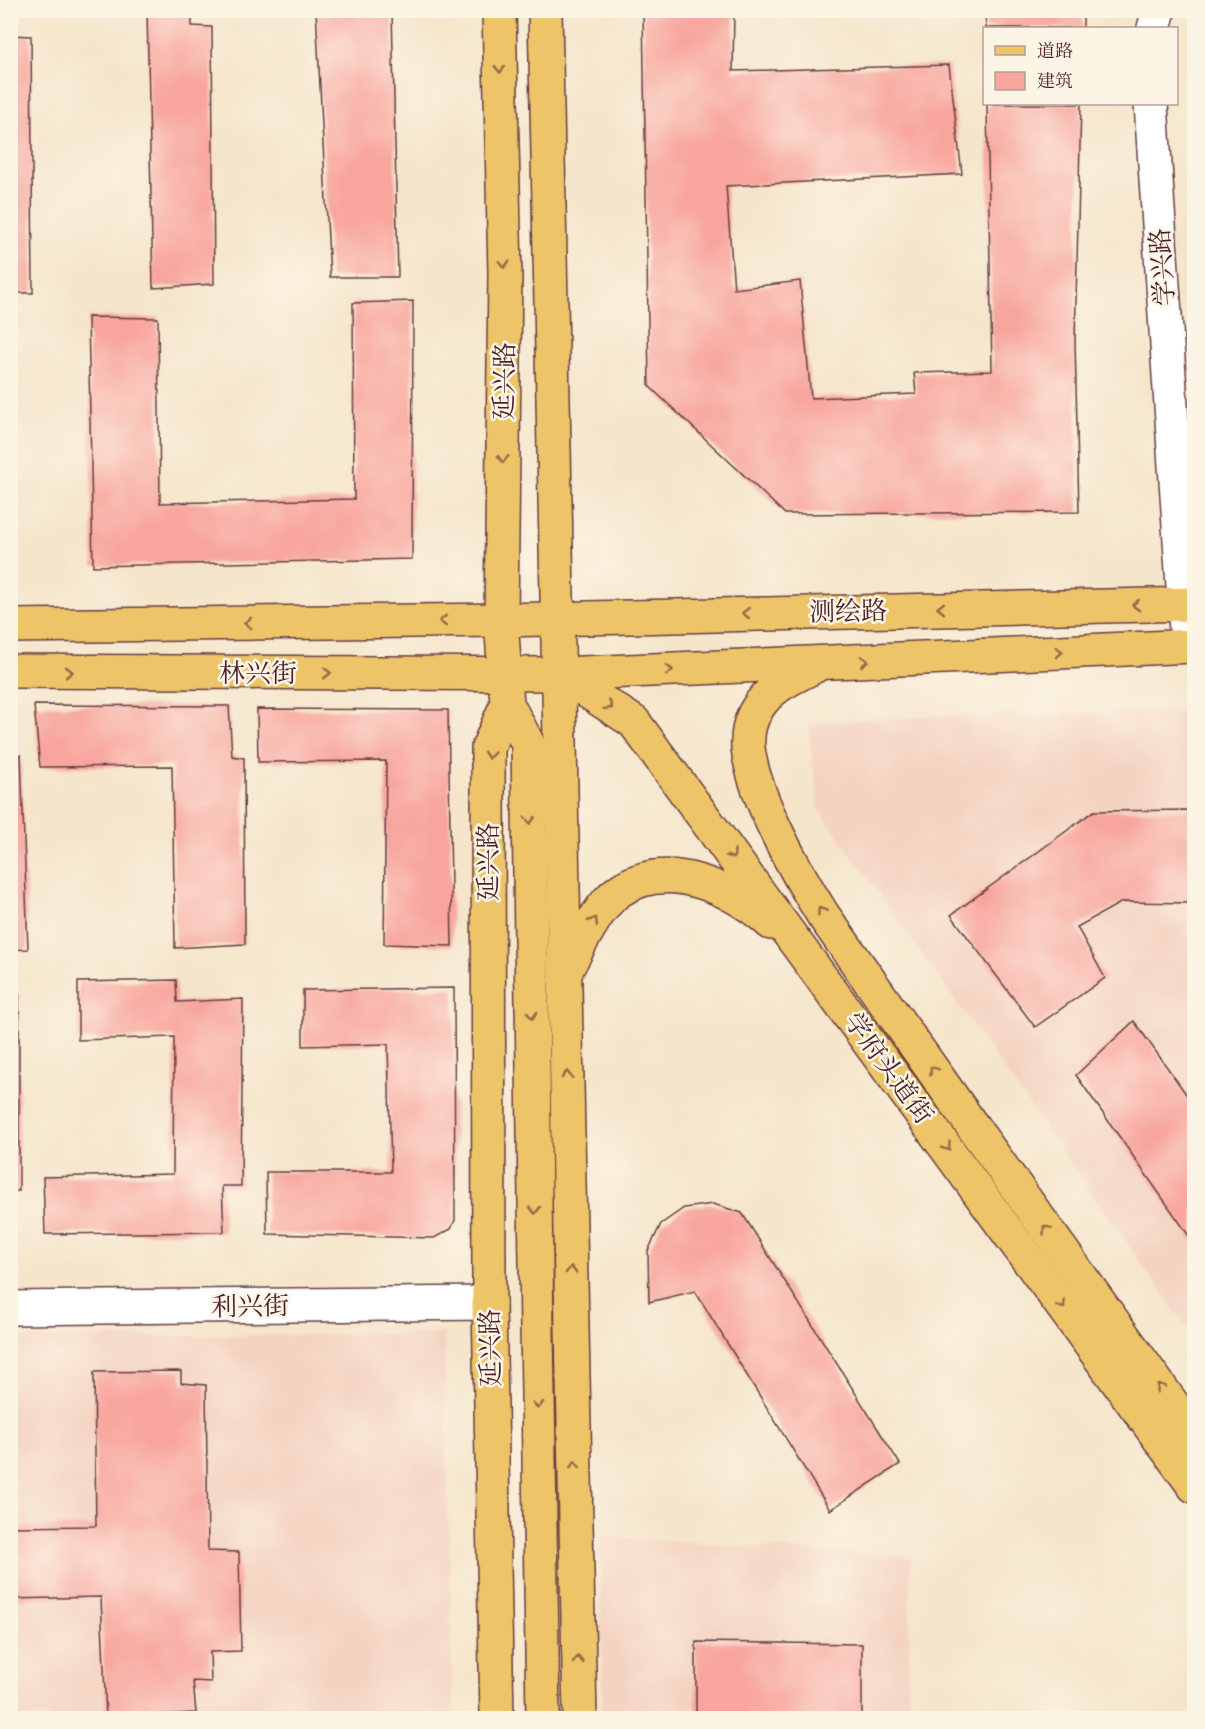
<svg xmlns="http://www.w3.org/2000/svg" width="1205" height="1729" viewBox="0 0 1205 1729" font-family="'Sorts Mill Goudy','Noto Serif SC',serif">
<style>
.built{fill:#f4d3c1}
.building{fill:#f8a59d}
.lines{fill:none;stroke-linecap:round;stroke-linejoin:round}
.minor-casing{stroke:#643d43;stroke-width:36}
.major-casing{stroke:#643d43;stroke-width:36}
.minor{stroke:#fff;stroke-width:33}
.major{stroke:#eec469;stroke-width:33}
.oneway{stroke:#946947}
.labels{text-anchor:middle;stroke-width:5;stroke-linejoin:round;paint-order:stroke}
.street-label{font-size:26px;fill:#4a1f2b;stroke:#fcf5e5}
</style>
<rect width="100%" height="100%" fill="#fcf5e5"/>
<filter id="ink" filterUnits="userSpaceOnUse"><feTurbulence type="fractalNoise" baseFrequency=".0167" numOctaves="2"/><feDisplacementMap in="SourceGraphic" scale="12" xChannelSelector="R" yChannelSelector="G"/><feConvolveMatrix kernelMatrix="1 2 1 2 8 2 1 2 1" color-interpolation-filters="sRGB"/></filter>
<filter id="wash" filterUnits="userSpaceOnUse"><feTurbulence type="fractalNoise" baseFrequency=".008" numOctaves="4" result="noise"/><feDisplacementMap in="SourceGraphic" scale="24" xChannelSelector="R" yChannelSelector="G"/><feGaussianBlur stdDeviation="1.35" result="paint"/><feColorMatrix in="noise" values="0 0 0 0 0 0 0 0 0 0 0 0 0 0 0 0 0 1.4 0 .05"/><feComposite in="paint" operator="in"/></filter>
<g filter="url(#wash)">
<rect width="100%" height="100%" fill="#f5e5ca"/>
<g class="built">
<polygon points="1194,711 1194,1337 819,809 808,723 924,716"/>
<polygon points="444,1333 453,1718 11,1718 10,1338"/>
<polygon points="599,1536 911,1557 908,1718 603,1718"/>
</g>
<g id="blocks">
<g class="building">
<polygon points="147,10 192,10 192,26 212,27 214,284 153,288"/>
<polygon points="316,10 392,10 398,277 330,277"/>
<polygon points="643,10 734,10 733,71 949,65 962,174 726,186 734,289 800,281 811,398 916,394 914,373 992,371 987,104 1081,104 1075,341 1079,512 785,514 649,386"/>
<polygon points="985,10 1083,10 1083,28 986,28"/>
<polygon points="10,35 31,36 33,293 10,293"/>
<polygon points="413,301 412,559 93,566 88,317 158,318 160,503 354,499 353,303"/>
<polygon points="34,705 229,706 232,756 244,758 245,944 175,948 172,766 40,767"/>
<polygon points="257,709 448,710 452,946 384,944 386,761 258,762"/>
<polygon points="21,755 28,949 10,950 10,757"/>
<polygon points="1194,810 1194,903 1122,902 1077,927 1105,978 1035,1027 951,915 1094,811"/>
<polygon points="176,980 177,1002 243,999 241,1186 222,1186 224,1232 45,1234 43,1177 173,1174 174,1037 78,1040 78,982"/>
<polygon points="454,988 455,1220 451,1229 434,1238 267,1234 266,1172 391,1172 388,1044 303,1046 303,990"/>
<rect x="10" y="994" width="9" height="197"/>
<polygon points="1134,1021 1194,1105 1194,1243 1076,1075"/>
<polygon points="713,1204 742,1213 900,1464 830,1510 695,1291 649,1302 648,1251 661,1224 684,1208"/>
<polygon points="181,1371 181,1383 206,1385 208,1551 239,1552 241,1651 210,1652 211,1682 193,1681 196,1713 106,1717 101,1597 10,1599 10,1527 96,1526 94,1372"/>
<polygon points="696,1642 862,1644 862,1718 696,1718"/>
</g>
</g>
</g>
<g filter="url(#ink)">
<use href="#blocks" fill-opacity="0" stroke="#643d43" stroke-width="1.5"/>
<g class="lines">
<g class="minor-casing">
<g id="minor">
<polyline points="1154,28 1159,10"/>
<polyline points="1151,104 1187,646"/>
<polyline points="10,1308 489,1303"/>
</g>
</g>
<g class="major-casing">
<g id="major">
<polyline points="545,10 580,1718"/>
<polyline points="10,626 501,620 1194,604"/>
<path d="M815,666C793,678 770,686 757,709C750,720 747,735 748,748C754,798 796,872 823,915L968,1120L1194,1434"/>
<polyline points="10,671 560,674 1194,646"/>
<polyline points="560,674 634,722 1194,1486"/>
<polyline points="507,704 528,744 543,1718"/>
<path d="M565,972C578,949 598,905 619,891C668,857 733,889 771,923"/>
<polyline points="497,1718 489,1303 488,748 507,704 501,620 505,274 499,10"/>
</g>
</g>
<use href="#minor" class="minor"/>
<use href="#major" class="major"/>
</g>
<defs><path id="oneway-chevron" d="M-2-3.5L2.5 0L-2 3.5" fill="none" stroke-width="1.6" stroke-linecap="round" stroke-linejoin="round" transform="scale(1.5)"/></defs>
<g class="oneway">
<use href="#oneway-chevron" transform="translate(500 69) rotate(89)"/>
<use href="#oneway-chevron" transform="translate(504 264) rotate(89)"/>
<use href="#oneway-chevron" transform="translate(503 459) rotate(91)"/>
<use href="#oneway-chevron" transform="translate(1136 605) rotate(179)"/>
<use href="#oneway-chevron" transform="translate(941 608) rotate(179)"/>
<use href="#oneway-chevron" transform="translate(746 613) rotate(179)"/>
<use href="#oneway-chevron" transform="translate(443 621) rotate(179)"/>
<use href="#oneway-chevron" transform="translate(248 623) rotate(179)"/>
<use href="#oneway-chevron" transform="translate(1059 652) rotate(-3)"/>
<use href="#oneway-chevron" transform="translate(864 661) rotate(-3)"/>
<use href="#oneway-chevron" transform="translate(669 670) rotate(-3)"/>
<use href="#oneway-chevron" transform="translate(69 672)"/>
<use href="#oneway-chevron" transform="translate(327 673)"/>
<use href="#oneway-chevron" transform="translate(609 706) rotate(32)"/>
<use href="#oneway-chevron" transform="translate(489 755) rotate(94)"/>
<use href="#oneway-chevron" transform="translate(530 820) rotate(89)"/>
<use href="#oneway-chevron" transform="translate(732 855) rotate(54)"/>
<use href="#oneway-chevron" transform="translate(821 911) rotate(-123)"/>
<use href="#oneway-chevron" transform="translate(594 921) rotate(-60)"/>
<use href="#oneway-chevron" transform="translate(532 1015) rotate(89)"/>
<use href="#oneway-chevron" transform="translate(933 1070) rotate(-125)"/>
<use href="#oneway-chevron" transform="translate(567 1075) rotate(-91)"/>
<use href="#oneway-chevron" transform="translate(947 1147) rotate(54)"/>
<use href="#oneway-chevron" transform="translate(535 1210) rotate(89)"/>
<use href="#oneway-chevron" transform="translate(1046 1229) rotate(-126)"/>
<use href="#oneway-chevron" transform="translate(571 1270) rotate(-91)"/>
<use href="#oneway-chevron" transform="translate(1062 1305) rotate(54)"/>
<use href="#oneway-chevron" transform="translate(1160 1387) rotate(-126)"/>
<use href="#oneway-chevron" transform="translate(538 1405) rotate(89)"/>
<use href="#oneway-chevron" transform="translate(575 1465) rotate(-91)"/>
<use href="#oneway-chevron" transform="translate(578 1660) rotate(-91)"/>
</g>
</g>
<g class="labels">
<g class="street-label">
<text transform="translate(1162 267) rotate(-94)" y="9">学兴路</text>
<text transform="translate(504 381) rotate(-89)" y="9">延兴路</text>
<text transform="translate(848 611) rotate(-1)" y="9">测绘路</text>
<text x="258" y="682">林兴街</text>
<text transform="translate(488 862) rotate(-90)" y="9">延兴路</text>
<text transform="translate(889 1068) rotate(54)" y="9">学府头道街</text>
<text transform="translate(250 1306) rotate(-1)" y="9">利兴街</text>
<text transform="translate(490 1348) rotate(-91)" y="9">延兴路</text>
</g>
</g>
<rect width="1205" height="1729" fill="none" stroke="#fcf5e5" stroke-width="36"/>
<rect x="983" y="27" width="195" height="78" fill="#fcf5e5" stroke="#b59f9b" stroke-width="1.5"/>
<rect x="995" y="46" width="30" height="9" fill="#eec469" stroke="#b59f9b" stroke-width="1.5"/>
<text x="1037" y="57" font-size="18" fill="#4a1f2b">道路</text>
<rect x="995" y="72" width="30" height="18" fill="#f8a59d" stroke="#b59f9b" stroke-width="1.5"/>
<text x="1037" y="87" font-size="18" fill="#4a1f2b">建筑</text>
</svg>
